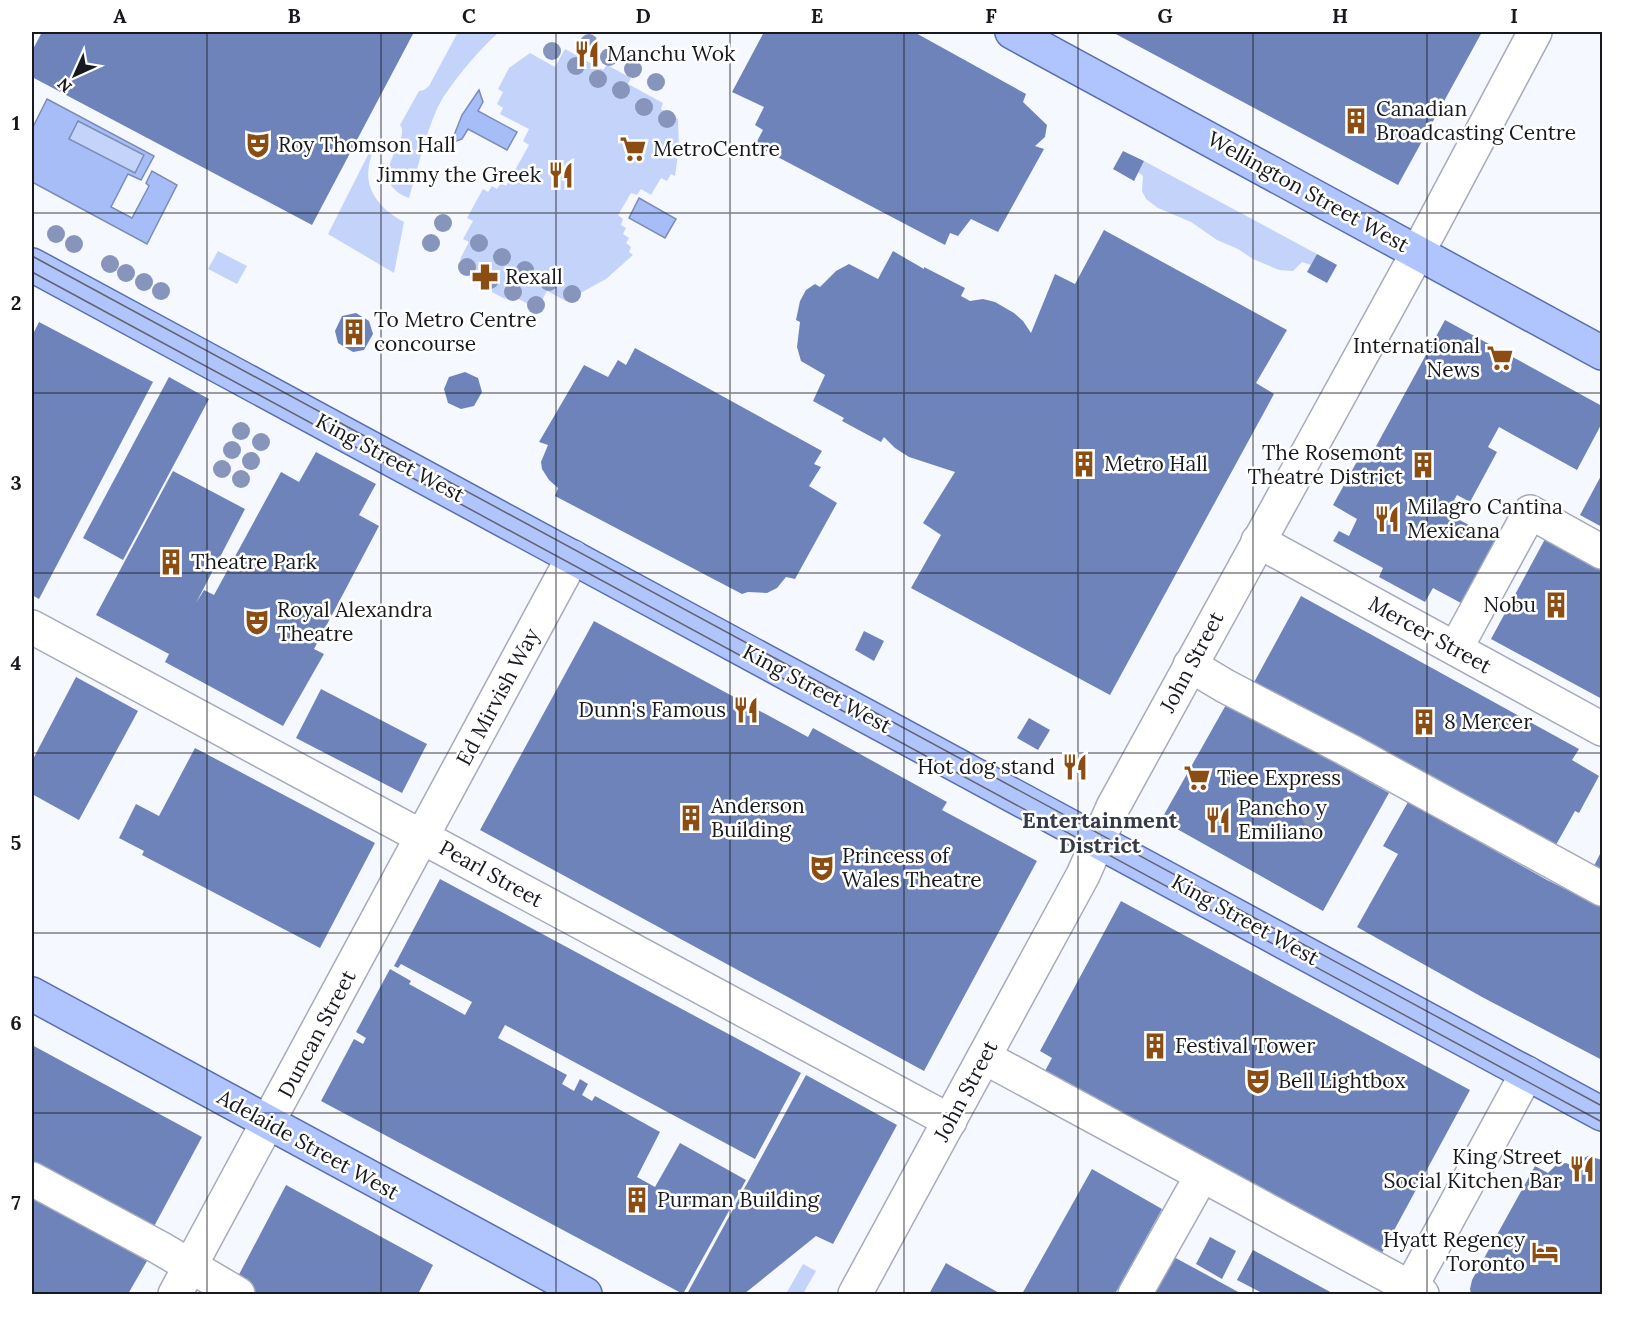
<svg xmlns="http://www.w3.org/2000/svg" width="1634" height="1326" viewBox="0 0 1634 1326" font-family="Lora,serif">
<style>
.green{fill:#c4d3f9}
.water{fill:#a7bdf7;stroke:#7c8cb6;stroke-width:1.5;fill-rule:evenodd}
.building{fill:#6e83b9}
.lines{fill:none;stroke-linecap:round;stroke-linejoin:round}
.minor-casing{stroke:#a5abbb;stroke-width:36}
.major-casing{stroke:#586faf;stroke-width:36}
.minor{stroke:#fff;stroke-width:33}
.major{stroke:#b0c4fd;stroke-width:33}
.tram{stroke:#62646a;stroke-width:1.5}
.tree{fill:#8794bc}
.grid{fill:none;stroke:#17191f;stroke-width:1.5;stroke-opacity:0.55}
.labels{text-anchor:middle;stroke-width:5;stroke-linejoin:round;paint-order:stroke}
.poi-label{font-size:21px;fill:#17191f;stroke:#fff;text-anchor:start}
.street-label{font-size:21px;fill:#17191f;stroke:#fff}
.neighbourhood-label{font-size:22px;font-weight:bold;fill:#363b48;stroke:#fff}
.neatline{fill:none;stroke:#17191f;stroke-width:2}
.grid-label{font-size:20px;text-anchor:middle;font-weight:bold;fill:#17191f}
</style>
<rect width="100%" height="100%" fill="#f6f8ff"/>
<g class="green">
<path d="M458,32H499C479,50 459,74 444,96C428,121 418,169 409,198C361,179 413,140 400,125L419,91L424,90L429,86Z"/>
<polygon points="565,49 603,70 607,65 631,78 628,84 663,103 661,109 678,119 679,148 675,176 671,174 667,181 661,178 651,195 641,189 637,195 631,193 618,215 623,219 621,225 626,228 623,234 629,238 626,243 631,247 629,252 633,255 606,279 566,301 547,291 537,309 508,293 505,299 477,284 480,279 462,269 465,263 460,259 469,242 463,239 473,221 467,218 483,189 488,192 492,186 497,189 501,183 506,186 529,145 523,141 529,129 500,114 503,108 497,104 503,92 498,89 509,68 530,53 555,67"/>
<polygon points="78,121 144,155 135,174 68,139"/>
<path d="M374,143C374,151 370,158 369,166C364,192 383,211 404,222L394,273L328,234Z"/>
<polygon points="1144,161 1317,254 1311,265 1302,262 1293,271 1279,270 1253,259 1238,249 1217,240 1191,222 1158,208 1146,199 1142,191 1143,176 1138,172"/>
<polygon points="218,251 247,266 237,284 208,269"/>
<polygon points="803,1264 816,1271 803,1294 786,1294"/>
</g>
<g class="water">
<polygon points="479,90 483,102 478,111 517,132 507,150 468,129 462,139 451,143 462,115"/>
<path d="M47,99L154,156L141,180L128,174L111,207L132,218L149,186L146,183L152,171L177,185L147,244L32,182V129ZM78,121L144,155L135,173L69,139Z"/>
<polygon points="639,198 676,219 665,238 629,218"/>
</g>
<g class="building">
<polygon points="42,32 414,32 312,225 32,77 32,51"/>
<polygon points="764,32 914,32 1026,94 1023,102 1047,125 1045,137 1035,146 1044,149 998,232 971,219 958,236 950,233 945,245 755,145 763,130 755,125 764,107 732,92"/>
<polygon points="1112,32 1482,32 1398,185"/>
<polygon points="1123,151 1144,161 1134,181 1113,169"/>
<polygon points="1104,230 1287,330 1256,383 1274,394 1110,695 911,588 941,535 923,523 955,472 909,457 895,448 884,437 881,442 842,421 844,418 813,401 825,375 801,361 797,347 800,322 796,320 800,301 806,290 815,284 820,287 836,271 849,264 878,279 893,251 924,269 924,267 965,288 961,296 970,301 983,299 995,302 1014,313 1023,321 1031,333 1055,274 1075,284"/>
<polygon points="1317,254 1337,265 1327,283 1307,272"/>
<polygon points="356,313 369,321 373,334 364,350 353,352 338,343 335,331 342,316"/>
<polygon points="1445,320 1602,406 1602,423 1577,470 1499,427 1488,447 1497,452 1470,502 1457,495 1447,513 1496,540 1461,603 1433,588 1425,602 1379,577 1383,568 1333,541 1339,531 1349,536 1357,519 1333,505 1360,456 1368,461"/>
<polygon points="39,322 153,382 39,599 32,595 32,336"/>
<polygon points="635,348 822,451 814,464 821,467 809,486 837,503 795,579 786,577 777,588 767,593 748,592 742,594 555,496 558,488 549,480 542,469 541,462 548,445 539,442 584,365 608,377 618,360 626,365"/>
<polygon points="465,372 478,378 482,392 474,406 461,409 448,403 444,389 449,377"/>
<polygon points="169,377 209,399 123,560 83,538"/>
<polygon points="316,452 376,484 359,515 379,526 314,649 324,654 283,726 165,662 169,654 96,615 173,471 245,509 196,603 204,590 214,595 281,472 299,482"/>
<polygon points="1602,474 1602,527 1580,515"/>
<polygon points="1545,539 1602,571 1602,699 1491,639"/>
<polygon points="1301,596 1579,749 1572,760 1599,776 1579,813 1575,811 1552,852 1252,686"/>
<polygon points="594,621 808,737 813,728 947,802 942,810 1037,861 924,1071 480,830"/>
<polygon points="864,631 884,641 874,661 855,650"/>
<polygon points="76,677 138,711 79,820 32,794 32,761"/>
<polygon points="321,689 427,744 402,793 296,738"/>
<polygon points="1227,703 1389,793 1323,911 1161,820"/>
<polygon points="1029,718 1050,730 1038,750 1017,738"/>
<polygon points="195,748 375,843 320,948 142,855 144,851 119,838 136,804 159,816"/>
<polygon points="1408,802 1547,880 1602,907 1602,1060 1482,997 1357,927 1398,854 1383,846"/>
<polygon points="1602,850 1602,878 1591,872"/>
<polygon points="440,879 801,1073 755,1159 505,1025 498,1038 567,1075 562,1084 574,1091 580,1079 588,1084 582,1095 592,1101 595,1096 660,1132 637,1177 655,1187 680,1143 746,1180 683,1294 321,1101 354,1039 363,1044 366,1038 356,1032 390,969 411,981 409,984 465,1015 472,1002 401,964 398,968 394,966"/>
<polygon points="1121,901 1470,1090 1378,1260 1100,1109 1103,1102 1045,1071 1052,1058 1040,1051"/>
<polygon points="32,1045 202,1137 151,1232 32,1168"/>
<polygon points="806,1075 897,1125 833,1244 816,1236 744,1294 687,1294"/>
<polygon points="1588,1156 1602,1160 1602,1294 1471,1294 1470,1289 1472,1280 1535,1166 1548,1173 1557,1164 1566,1163 1575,1167 1581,1159"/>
<polygon points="1092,1169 1162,1209 1115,1294 1022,1294"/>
<polygon points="286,1185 433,1265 418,1294 254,1294 234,1284"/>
<polygon points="32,1198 147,1261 128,1294 32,1294"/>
<polygon points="1210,1237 1236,1251 1222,1279 1196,1264"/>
<polygon points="1253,1250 1334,1294 1264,1294 1237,1280"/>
<polygon points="1172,1256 1242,1294 1150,1294"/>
<polygon points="946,1263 951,1266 1001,1294 929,1294"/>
</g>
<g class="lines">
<g class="minor-casing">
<g id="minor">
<polyline points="1258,541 1602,729"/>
<polyline points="32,627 950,1121"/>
<polyline points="1456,648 1530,512 1602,552"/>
<polyline points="1190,665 1225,686 1352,752 1602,889"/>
<polyline points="984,1057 1422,1294"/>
<polyline points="32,1179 160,1248 238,1294"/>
<polyline points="175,1294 573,557"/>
<polyline points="855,1294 1083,875 1113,807 1418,252 1535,32"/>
<polyline points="1135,1294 1202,1175"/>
<polyline points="1407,1294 1527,1073"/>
</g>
</g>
<g class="major-casing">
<g id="major">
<polyline points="1012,32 1602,353"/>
<polyline points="32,265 1602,1114"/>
<polyline points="32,994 585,1294"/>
</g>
</g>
<use href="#minor" class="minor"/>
<use href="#major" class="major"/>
<g class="tram">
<polyline points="32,256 1602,1106"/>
<polyline points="32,272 1602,1122"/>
</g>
</g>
<g class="tree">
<circle cx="589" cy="43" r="9"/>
<circle cx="552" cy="51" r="9"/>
<circle cx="609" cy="57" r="9"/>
<circle cx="576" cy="66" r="9"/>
<circle cx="633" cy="69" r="9"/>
<circle cx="598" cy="79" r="9"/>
<circle cx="656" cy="82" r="9"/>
<circle cx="621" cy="90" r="9"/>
<circle cx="644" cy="107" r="9"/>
<circle cx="667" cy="119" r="9"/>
<circle cx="443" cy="223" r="9"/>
<circle cx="56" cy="234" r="9"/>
<circle cx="431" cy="243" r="9"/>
<circle cx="479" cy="243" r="9"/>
<circle cx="74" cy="244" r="9"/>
<circle cx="502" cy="257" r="9"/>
<circle cx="110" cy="264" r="9"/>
<circle cx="467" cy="267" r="9"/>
<circle cx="525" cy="270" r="9"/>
<circle cx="126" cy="273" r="9"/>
<circle cx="490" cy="280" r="9"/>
<circle cx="144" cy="282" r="9"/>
<circle cx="549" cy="282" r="9"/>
<circle cx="161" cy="291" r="9"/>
<circle cx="513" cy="292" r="9"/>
<circle cx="572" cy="294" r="9"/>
<circle cx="536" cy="305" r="9"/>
<circle cx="241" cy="431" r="9"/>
<circle cx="261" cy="442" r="9"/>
<circle cx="232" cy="450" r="9"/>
<circle cx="251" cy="461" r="9"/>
<circle cx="222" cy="469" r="9"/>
<circle cx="241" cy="479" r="9"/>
<circle cx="1311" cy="817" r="9"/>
</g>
<path class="grid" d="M207,32V1294M381,32V1294M556,32V1294M730,32V1294M904,32V1294M1078,32V1294M1253,32V1294M1427,32V1294M32,213H1602M32,393H1602M32,573H1602M32,753H1602M32,933H1602M32,1113H1602"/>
<defs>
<g id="restaurant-bare" transform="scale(2.07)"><path d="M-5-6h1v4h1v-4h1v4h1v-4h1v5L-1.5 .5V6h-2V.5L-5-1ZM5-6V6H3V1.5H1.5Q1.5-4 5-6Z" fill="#8b4d11" stroke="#fff" stroke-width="2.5" paint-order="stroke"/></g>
<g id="building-bare" transform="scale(2.07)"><path d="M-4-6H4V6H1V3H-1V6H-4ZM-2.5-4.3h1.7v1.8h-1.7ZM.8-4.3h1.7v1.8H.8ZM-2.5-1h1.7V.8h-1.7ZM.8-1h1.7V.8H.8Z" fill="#8b4d11" stroke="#fff" stroke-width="2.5" paint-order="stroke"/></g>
<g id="theatre-bare" transform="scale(2.07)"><path d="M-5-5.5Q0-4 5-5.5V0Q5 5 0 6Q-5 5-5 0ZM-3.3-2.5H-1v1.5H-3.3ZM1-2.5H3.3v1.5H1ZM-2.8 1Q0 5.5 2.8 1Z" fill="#8b4d11" stroke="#fff" stroke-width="2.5" paint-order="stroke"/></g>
<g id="supermarket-bare" transform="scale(2.07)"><path d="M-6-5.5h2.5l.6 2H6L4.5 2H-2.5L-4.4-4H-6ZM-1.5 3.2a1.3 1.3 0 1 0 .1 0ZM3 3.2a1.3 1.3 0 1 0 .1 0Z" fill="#8b4d11" stroke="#fff" stroke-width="2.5" paint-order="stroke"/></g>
<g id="pharmacy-bare" transform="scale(2.07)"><path d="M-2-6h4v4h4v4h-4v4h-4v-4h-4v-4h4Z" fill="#8b4d11" stroke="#fff" stroke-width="2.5" paint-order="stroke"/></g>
<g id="hotel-bare" transform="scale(2.07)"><path d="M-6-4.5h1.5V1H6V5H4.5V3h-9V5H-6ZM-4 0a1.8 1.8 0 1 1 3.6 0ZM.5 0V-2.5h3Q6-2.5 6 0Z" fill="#8b4d11" stroke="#fff" stroke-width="2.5" paint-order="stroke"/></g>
</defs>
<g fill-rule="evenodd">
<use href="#restaurant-bare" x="587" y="54"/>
<use href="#building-bare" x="1356" y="121"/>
<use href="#theatre-bare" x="258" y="145"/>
<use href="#supermarket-bare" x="633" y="149"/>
<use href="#restaurant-bare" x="561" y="175"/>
<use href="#pharmacy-bare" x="485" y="277"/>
<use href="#building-bare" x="354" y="332"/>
<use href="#supermarket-bare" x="1500" y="358"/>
<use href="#building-bare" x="1084" y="464"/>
<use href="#building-bare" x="1423" y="465"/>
<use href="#restaurant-bare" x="1387" y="519"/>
<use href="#building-bare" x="171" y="562"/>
<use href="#building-bare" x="1556" y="605"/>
<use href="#theatre-bare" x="257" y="622"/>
<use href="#restaurant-bare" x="746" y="710"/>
<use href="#building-bare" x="1424" y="722"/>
<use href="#restaurant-bare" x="1075" y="767"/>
<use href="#supermarket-bare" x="1197" y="778"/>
<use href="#building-bare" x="691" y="818"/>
<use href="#restaurant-bare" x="1218" y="820"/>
<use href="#theatre-bare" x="822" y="868"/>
<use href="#building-bare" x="1155" y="1046"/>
<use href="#theatre-bare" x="1258" y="1081"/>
<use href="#restaurant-bare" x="1582" y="1169"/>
<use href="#building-bare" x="637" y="1200"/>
<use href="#hotel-bare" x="1545" y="1252"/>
</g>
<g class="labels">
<g class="poi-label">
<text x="607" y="61">Manchu Wok</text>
<text x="1376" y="116">Canadian<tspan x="1376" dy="24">Broadcasting Centre</tspan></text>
<text x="278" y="152">Roy Thomson Hall</text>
<text x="653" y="156">MetroCentre</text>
<text x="541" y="182" text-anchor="end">Jimmy the Greek</text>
<text x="505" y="284">Rexall</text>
<text x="374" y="327">To Metro Centre<tspan x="374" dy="24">concourse</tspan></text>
<text x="1480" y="353" text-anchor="end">International<tspan x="1480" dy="24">News</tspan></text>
<text x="1403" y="460" text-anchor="end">The Rosemont<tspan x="1403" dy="24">Theatre District</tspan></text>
<text x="1104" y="471">Metro Hall</text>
<text x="1407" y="514">Milagro Cantina<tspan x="1407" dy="24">Mexicana</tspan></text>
<text x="191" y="569">Theatre Park</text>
<text x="1536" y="612" text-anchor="end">Nobu</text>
<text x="277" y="617">Royal Alexandra<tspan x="277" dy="24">Theatre</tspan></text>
<text x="726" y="717" text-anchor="end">Dunn's Famous</text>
<text x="1444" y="729">8 Mercer</text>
<text x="1055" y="774" text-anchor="end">Hot dog stand</text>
<text x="1217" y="785">Tiee Express</text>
<text x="711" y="813">Anderson<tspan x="711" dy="24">Building</tspan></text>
<text x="1238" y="815">Pancho y<tspan x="1238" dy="24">Emiliano</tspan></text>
<text x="842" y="863">Princess of<tspan x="842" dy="24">Wales Theatre</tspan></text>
<text x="1175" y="1053">Festival Tower</text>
<text x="1278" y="1088">Bell Lightbox</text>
<text x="1562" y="1164" text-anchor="end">King Street<tspan x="1562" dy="24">Social Kitchen Bar</tspan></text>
<text x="657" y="1207">Purman Building</text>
<text x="1525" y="1247" text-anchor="end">Hyatt Regency<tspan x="1525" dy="24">Toronto</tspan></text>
</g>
<g class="street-label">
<text transform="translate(1308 192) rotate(29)" y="7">Wellington Street West</text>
<text transform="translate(390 458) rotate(28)" y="7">King Street West</text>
<text transform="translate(1430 635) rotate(29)" y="7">Mercer Street</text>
<text transform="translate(1192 662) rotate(-62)" y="7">John Street</text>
<text transform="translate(817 689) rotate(28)" y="7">King Street West</text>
<text transform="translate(498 697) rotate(-62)" y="7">Ed Mirvish Way</text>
<text transform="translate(491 874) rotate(29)" y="7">Pearl Street</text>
<text transform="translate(1245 920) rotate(29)" y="7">King Street West</text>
<text transform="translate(317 1034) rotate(-62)" y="7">Duncan Street</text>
<text transform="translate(966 1091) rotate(-62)" y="7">John Street</text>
<text transform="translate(308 1145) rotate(29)" y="7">Adelaide Street West</text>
</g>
<g class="neighbourhood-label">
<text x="1100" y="828">Entertainment<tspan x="1100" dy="25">District</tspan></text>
</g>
</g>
<rect width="1634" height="1326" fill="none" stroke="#ffffff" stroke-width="66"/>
<g transform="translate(75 75) rotate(225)" stroke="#ffffff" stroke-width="4.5" paint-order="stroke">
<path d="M0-4.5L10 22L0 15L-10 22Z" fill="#17191f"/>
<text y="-9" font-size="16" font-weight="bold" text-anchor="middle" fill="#17191f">N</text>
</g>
<rect x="33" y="33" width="1568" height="1260" class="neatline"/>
<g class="grid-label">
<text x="120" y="23">A</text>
<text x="294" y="23">B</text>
<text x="469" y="23">C</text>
<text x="643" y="23">D</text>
<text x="817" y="23">E</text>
<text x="991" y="23">F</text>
<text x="1165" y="23">G</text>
<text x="1340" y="23">H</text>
<text x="1514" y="23">I</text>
<text x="16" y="130">1</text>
<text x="16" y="310">2</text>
<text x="16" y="490">3</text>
<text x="16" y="670">4</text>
<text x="16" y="850">5</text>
<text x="16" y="1030">6</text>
<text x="16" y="1210">7</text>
</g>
</svg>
